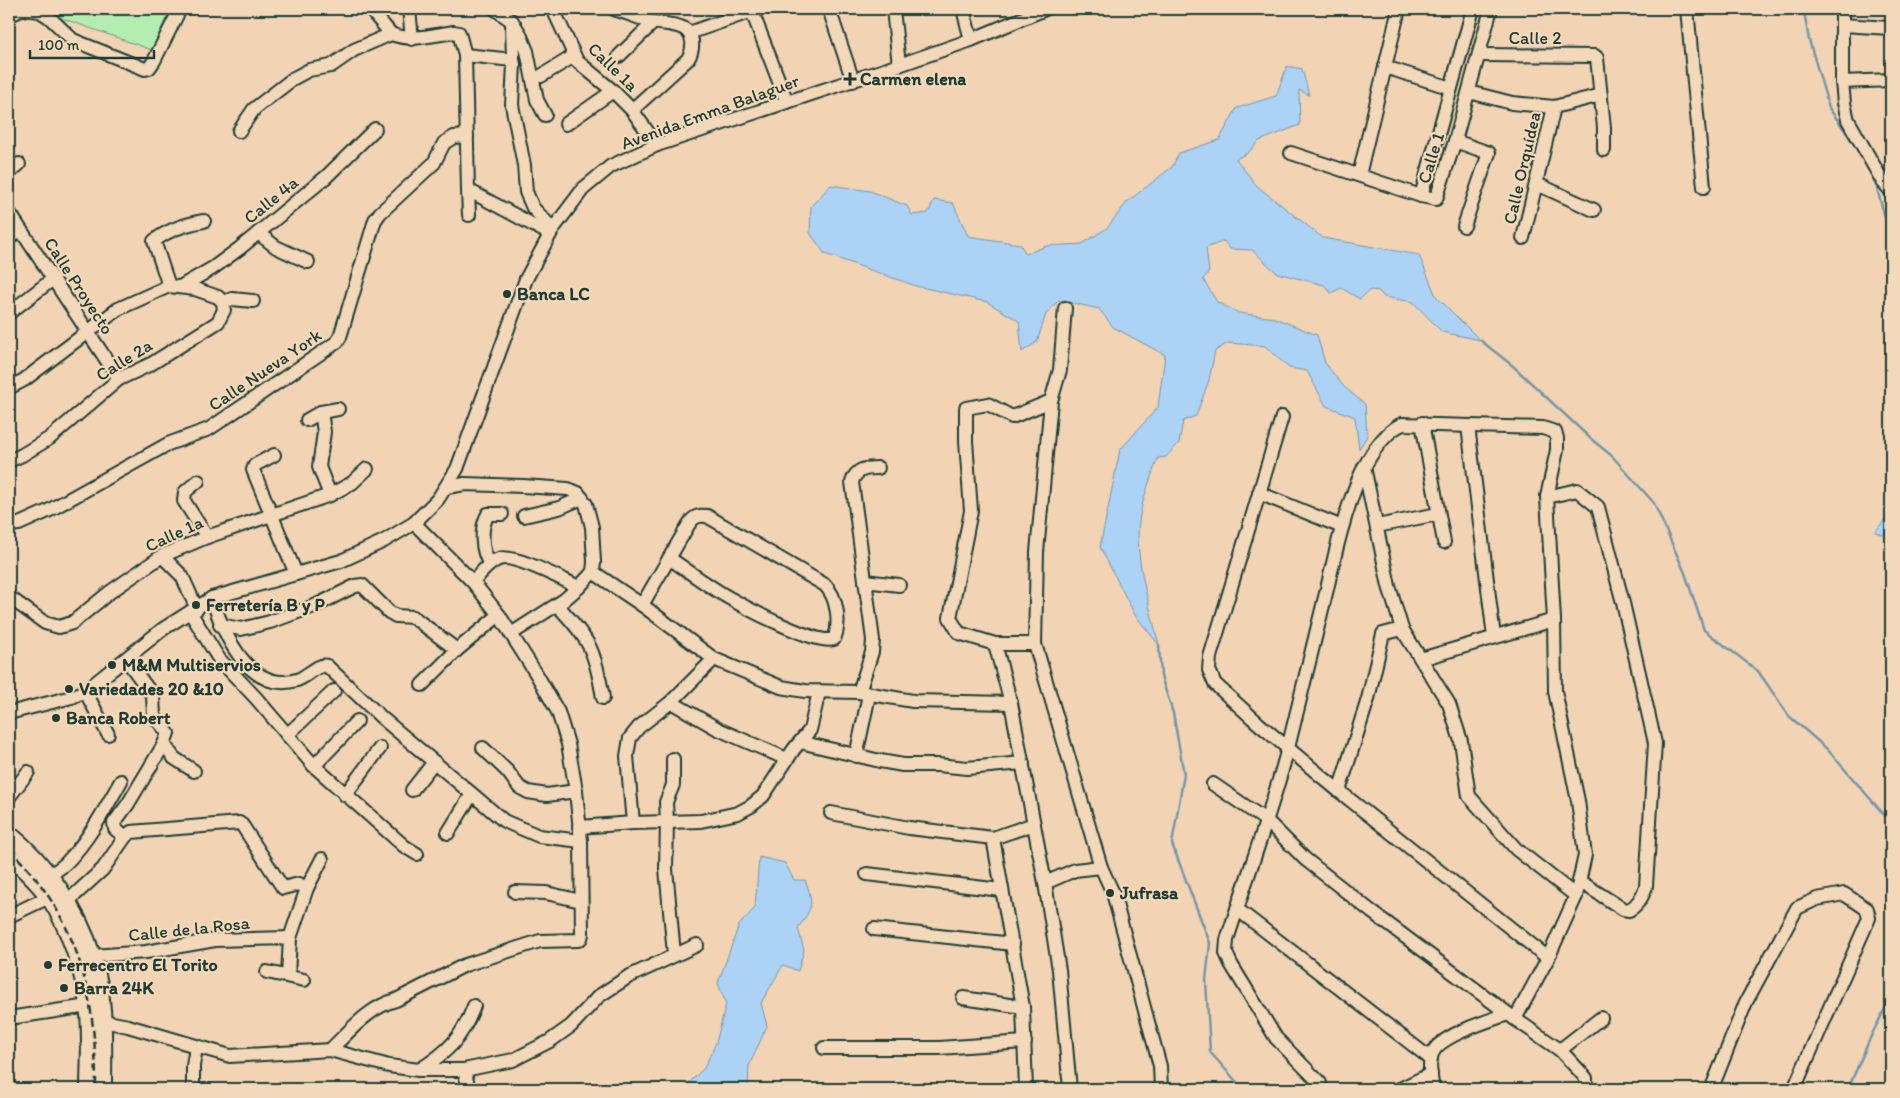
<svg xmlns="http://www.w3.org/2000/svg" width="1900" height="1098" viewBox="0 0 1900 1098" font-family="Itim,sans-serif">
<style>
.green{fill:#b4edb0;stroke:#6a9572}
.water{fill:#acd2f6;stroke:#7496a8}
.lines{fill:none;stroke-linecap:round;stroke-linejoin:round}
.stream{stroke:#7496a8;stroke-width:2.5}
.minor-casing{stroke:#1f3d34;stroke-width:16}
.major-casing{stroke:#1f3d34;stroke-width:20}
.minor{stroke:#f3d8ba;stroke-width:12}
.major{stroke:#f3d8ba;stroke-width:16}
.rail{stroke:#1f3d34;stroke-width:2.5;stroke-dasharray:8 4;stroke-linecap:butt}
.poi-dot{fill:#1f3d34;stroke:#f3d8ba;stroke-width:2}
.labels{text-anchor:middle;stroke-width:4.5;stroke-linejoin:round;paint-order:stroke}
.street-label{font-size:18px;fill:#1f3d34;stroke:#f3d8ba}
.poi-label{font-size:18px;font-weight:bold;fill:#1f3d34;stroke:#f3d8ba;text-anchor:start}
</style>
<rect width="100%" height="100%" fill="#f2d4b5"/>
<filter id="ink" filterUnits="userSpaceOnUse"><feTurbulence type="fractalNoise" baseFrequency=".02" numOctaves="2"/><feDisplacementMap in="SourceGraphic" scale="10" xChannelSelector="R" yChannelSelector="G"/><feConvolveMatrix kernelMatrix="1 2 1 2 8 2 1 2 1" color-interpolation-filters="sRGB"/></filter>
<g filter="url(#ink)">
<polygon class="green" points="57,9 170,9 152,50 53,15"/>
<g class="water">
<path d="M1287,66L1302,69L1309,95L1299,90L1300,125L1259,141L1249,152L1236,159L1257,186L1323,238L1419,255L1436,296L1480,340L1442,332L1413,302L1384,297L1379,291L1370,290L1360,299L1341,288L1331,293L1324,285L1277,273L1252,250L1230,249L1224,241L1206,248L1209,272L1203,279L1217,302L1239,313L1275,318L1317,335L1325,363L1344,387L1365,404L1367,436L1359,449L1355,417L1326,406L1307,371L1289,368L1265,346L1228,343L1215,351L1209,380L1196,416L1183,421L1179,443L1166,457L1158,458C1149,483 1138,509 1138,536C1138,570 1151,611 1159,645L1135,615L1100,547L1120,450L1158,407L1165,355L1113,327L1099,309L1059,300L1046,314L1037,342L1022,352L1019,321L987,302L916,286L825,254L810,233L811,206L831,185L870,191L907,206L912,215L928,213L934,200L953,203L968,236L1020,244L1026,254L1046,246L1082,244L1107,228L1127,202L1172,167L1179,153L1219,140L1237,108L1276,96Z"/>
<path d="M1887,350L1891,358V390C1885,376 1882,364 1887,350Z"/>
<polygon points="1891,507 1891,531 1884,535 1875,532 1889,514"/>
<path d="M759,857L785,863L794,880H805C814,903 813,908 798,928L804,950L798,971L783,965L761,1003L767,1026L749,1066L748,1089H683L704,1068L716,1043L726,1004L718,983L739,925L755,908Z"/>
</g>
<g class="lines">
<g class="stream">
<polyline points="1801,9 1805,17 1809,40 1829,108 1855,145"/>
<polyline points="1874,178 1891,239"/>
<polyline points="1480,340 1513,366 1590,438 1612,456 1654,503 1685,573 1704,630 1758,671 1789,716 1827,749 1887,818 1891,828"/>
<polyline points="1159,645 1161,676 1173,713 1184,774 1172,844 1210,943 1206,980 1210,1052 1243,1089"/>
<polyline points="1848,1089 1872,1034 1891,997"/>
</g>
<g class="minor-casing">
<g id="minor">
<polyline points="370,9 391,34"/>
<polyline points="409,9 412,39"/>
<polyline points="495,9 512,21 520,34 527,51 537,100 545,115"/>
<polyline points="553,9 577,61 613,91 632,110 657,145"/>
<path d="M614,9C627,13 639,18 652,22C662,24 679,24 686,30C695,38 693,51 688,59L632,110"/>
<polyline points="751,9 787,102"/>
<polyline points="829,9 853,81"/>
<polyline points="893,9 899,65"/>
<polyline points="963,9 971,40"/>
<polyline points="1687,9 1704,187"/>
<polyline points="1842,9 1842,82 1844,103 1848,120 1883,182 1891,191"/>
<polyline points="9,15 24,9 40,11 49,17 73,40 145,69 149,68 154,61 180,9"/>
<polyline points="512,24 513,60"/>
<polyline points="1843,25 1889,28"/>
<polyline points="689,33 752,11"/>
<path d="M391,34C412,42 432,35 454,32L459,33L465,55L468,190L550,234"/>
<polyline points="465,55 513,60 514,64 512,105 524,165 526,192 533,208 553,229"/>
<polyline points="1479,55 1595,56 1597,58 1604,128 1604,150"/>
<polyline points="619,56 654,22"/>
<polyline points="1385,67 1451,88"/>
<polyline points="541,76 574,56"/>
<polyline points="1842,82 1891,80"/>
<polyline points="1469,92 1512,103 1554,107 1601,95"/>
<polyline points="566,124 613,91"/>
<polyline points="239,131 254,109 294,78 309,70 331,66 354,50 391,34"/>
<polyline points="1455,141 1489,153 1464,226"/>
<polyline points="1291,153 1421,196 1436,199 1455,141 1491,9"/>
<polyline points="9,173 19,164"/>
<polyline points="1359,175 1399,9"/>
<polyline points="1537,184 1594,210"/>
<polyline points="468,190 469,215"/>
<polyline points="1421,196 1473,9"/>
<polyline points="9,212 119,379"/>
<polyline points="258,233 276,247 308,262"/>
<polyline points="9,238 20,230"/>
<polyline points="1523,238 1554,107"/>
<path d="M169,286L154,241C169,229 186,224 204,221"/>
<polyline points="180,287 213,268 240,248 326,177 375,129"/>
<polyline points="223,302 232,299 253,301"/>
<polyline points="9,313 53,279"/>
<polyline points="9,388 24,380 118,309 169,286 195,289 218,297 223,302 224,310 218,322 151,364 119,379 50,438 22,455 9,461"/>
<polyline points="1051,401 1012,417 988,404 966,408 966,441 971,511 950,618 959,633 995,644 1035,644 1037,552 1051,401 1060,370 1065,308"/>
<polyline points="321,412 324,432 319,467 330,495"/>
<polyline points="1282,417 1210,657 1209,670 1215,684 1259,724 1339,791 1548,958"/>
<polyline points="307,420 321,412 338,409"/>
<polyline points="1422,423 1444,542"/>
<polyline points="1468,426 1494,637"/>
<polyline points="274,455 255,465 253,470 296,574"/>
<polyline points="1364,467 1389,586 1402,629 1449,704 1461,741 1469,796 1516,849 1576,896"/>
<polyline points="198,481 185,492 184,501 207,537"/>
<polyline points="447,487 465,484 523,486 568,489 578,493 586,504 592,527 594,562 593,572 579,587"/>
<polyline points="1259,493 1342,527"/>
<path d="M1547,497L1577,490L1598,507L1623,603L1655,743L1646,886C1643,896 1638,905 1629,910L1623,909L1579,881"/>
<polyline points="524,516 559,508 582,498"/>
<polyline points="9,525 19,524 48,511 168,444 209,429 337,342 340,337 375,220 380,213 434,163 444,143 454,137 467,136"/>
<polyline points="1377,526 1438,514"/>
<polyline points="162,556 182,576 197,609"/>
<path d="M490,564C481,551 480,528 488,514H502"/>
<polyline points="593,572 642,605 714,659 781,687 805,691 859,692 913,701 1011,703"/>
<polyline points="865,581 899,585"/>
<path d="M473,582C480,574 489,562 499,559C514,553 563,580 579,587L564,600L511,634"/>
<polyline points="9,597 45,623 59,627 72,623 110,592 162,556 207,537 330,495 352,483 367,469"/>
<path d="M212,598C223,633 249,694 297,680C307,677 318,663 327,666L382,718L504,821L539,836L581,841"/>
<path d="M557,605C590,640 595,650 603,698"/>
<path d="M642,605L689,524C694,516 699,515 707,516L825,585C837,597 841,623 834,639C818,646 748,609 731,599C709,587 690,572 669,558"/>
<polyline points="190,612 219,659 256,698 314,766 404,846 417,854"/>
<polyline points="220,625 241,629 270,622 317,605 355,586 362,585 389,612 396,616 413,617 457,650"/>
<polyline points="995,644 1011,703 1045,883 1059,970 1070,1089"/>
<polyline points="1035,644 1101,867"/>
<polyline points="1421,659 1554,620"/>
<polyline points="422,685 457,650 499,615"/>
<polyline points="85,691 108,734"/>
<path d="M859,692L872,652L873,640L852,482C856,469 865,468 878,468"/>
<polyline points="671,702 718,729 787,759"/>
<polyline points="9,713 72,697 85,691 163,629 212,598 341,561 384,541 414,523 438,499 457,469 526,279 553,229 583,189 611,166 657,145 899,65 971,40 1045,9"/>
<polyline points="287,735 334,691"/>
<polyline points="800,742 880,761 903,765 938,765 967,768 1023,763"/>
<polyline points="164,744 174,758 194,771"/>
<polyline points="483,748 508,772 519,787 528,792 547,795 576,791"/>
<polyline points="856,756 869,695"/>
<polyline points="673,759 673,785 666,802 667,822 666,869 674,954"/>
<polyline points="314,766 357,721"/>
<polyline points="1213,784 1267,821 1305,859 1372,912 1515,1019 1560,1050 1586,1078 1586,1089"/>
<polyline points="412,790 434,762"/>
<polyline points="1339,791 1368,699 1383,634 1402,629"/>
<polyline points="345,795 380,748"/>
<polyline points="9,797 28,772"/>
<polyline points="831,813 909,828 993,838"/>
<polyline points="633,823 627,756 630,738 639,727 671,702 714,659"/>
<polyline points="579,827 633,823 701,821 738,813 751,806 763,796 794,749 810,730 819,692"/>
<polyline points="448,833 472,794"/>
<polyline points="125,837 115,829 114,823 128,804 164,744 168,733 154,716 153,696 126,659"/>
<polyline points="867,874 1001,890"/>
<path d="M49,876C55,871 63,867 68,861C90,838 105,809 121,781"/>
<polyline points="1045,883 1075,870 1101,867 1113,893 1160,1066 1161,1089"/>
<polyline points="515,892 546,893 581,901"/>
<polyline points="67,902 103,869 125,837 131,832 239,823 242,825 283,888 299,884 307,888"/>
<polyline points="1237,909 1431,1059"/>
<polyline points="9,916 49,897"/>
<polyline points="874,929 1013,944"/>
<polyline points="93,956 146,952 215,940 290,938"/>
<polyline points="267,972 304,980"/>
<polyline points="288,976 290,938 307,888 322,859"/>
<polyline points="963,998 1023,1007"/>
<polyline points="9,1018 88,1006"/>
<polyline points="103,1021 128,1026 230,1056 330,1050 389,1066 419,1070 464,1070 513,1060 550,1041 571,1026 599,996 628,977 697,945"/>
<polyline points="824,1048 939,1048 1025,1042"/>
<path d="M330,1050C350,1031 369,1007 396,1000L465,965L540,941L578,940L581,938L582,934L581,841L576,791L568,744L558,712L537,675L499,615L473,582L414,523"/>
<polyline points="1560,1050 1601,1018"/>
<path d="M419,1070C448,1052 462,1038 474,1006"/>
<polyline points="464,1070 469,1089"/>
<path d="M1320,1083L1276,1038L1231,964L1226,953L1227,940C1247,876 1271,813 1288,748C1301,695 1314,642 1327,589C1335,554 1343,518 1357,483C1365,463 1381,434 1402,424L1543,428L1555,432L1557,438V450L1547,497L1554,620L1555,691L1578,801L1585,855L1576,896L1548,958L1515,1019"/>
<polyline points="1713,1085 1746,1002 1797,908 1817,899 1844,894 1867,909 1869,918 1794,1089"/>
<polyline points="193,1089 193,1066 196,1047"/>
<polyline points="1026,1089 1023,1007 993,838 1034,824"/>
<polyline points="1400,1089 1431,1074"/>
<path d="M1433,1089C1431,1079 1428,1064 1432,1054C1438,1036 1490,1020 1508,1014"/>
</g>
</g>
<g class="major-casing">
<g id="major">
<path d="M9,834C45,863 79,911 92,956C106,998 103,1045 103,1089"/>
<path d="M9,855C23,868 38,882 49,897C68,925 84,971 88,1005C92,1032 89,1062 89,1089"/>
</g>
</g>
<use href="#minor" class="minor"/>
<use href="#major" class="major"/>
<path class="rail" d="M9,849C79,917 96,995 96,1089"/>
</g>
</g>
<g class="poi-dot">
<path d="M847.5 71.5h5v5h5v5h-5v5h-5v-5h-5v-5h5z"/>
<circle cx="507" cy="294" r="5"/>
<circle cx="196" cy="605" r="5"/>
<circle cx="112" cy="665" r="5"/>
<circle cx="69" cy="689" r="5"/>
<circle cx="56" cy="718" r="5"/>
<circle cx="1110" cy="893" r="5"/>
<circle cx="48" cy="965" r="5"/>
<circle cx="64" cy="988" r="5"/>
</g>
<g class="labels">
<g class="street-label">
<text x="1535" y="44">Calle 2</text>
<text transform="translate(613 67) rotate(44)" y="6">Calle 1a</text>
<text transform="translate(710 112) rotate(-20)" y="6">Avenida Emma Balaguer</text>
<text transform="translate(1431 158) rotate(-73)" y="6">Calle 1</text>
<text transform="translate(1522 168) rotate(-77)" y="6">Calle Orquídea</text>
<text transform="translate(271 200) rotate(-39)" y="6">Calle 4a</text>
<text transform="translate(79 286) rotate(57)" y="6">Calle Proyecto</text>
<text transform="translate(124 360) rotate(-32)" y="6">Calle 2a</text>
<text transform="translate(265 370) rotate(-34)" y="6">Calle Nueva York</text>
<text transform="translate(174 534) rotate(-25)" y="6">Calle 1a</text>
<text transform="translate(189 929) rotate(-6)" y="6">Calle de la Rosa</text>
</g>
<g class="poi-label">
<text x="860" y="85">Carmen elena</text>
<text x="517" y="300">Banca LC</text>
<text x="206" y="611">Ferretería B y P</text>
<text x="122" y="671">M&amp;M Multiservios</text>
<text x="79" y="695">Variedades 20 &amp;10</text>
<text x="66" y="724">Banca Robert</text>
<text x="1120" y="899">Jufrasa</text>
<text x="58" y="971">Ferrecentro El Torito</text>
<text x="74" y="994">Barra 24K</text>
</g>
</g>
<rect width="1900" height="1098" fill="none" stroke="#f3d8ba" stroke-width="30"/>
<rect x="15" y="15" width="1870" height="1068" fill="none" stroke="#1f3d34" stroke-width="2" filter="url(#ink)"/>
<path d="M30 50v8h124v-8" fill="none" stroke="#1f3d34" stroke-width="2.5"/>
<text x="38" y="50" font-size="15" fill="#1f3d34" stroke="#f3d8ba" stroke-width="4" paint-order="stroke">100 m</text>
</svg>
